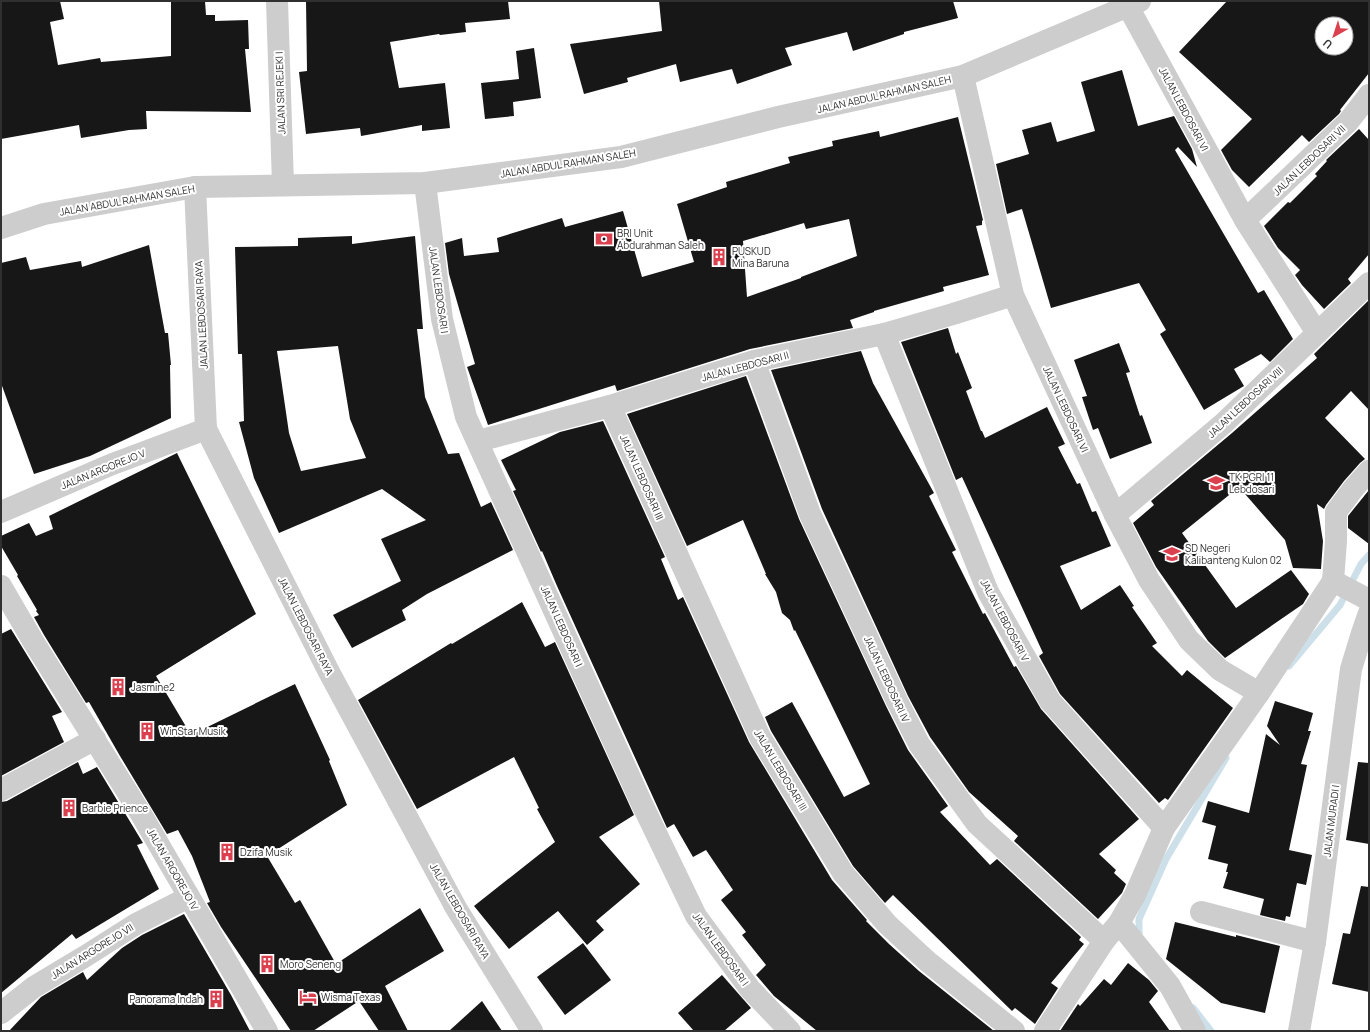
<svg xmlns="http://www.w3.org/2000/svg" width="1370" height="1032" viewBox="0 0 1370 1032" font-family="Manrope,sans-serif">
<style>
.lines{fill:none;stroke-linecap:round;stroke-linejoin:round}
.stream{stroke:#cde0ea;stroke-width:7}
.building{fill:#171717;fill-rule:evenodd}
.minor{stroke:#cdcdcd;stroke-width:22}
.tertiary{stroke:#cdcdcd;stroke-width:22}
.labels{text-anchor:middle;stroke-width:4;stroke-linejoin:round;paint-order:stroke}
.street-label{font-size:10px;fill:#303030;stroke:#fff}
.poi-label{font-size:10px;fill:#303030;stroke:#fff;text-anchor:start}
</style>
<rect width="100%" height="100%" fill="#fff"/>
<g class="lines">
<g class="stream">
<polyline points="1289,666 1340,605 1361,564 1369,555"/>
<polyline points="1141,939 1139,937 1139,919 1166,859 1226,758"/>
<polyline points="1193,1008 1211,1031"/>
</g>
</g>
<g class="building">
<polygon points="1,1 60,1 64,19 50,22 58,65 100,58 101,62 171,56 171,1 205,1 206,15 215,15 215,21 248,20 249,49 245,49 251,112 146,111 147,129 129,130 81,138 79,125 1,139"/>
<polygon points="306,1 508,1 510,19 465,23 466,32 440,35 439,34 390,42 399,88 445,83 450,128 422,131 422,125 361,136 360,128 306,134 299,72 307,71"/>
<polygon points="659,1 953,1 958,18 904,32 904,34 853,51 847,32 785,48 792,65 737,84 732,69 680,82 676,64 627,78 628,82 584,94 570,44 662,31"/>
<path d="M1227,1H1369V73L1340,110L1341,111L1339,114L1309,142L1302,135L1249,187L1232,170L1221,150L1252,119L1179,52ZM1322,24H1346V48H1322Z"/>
<polygon points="534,48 541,98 513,102 514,116 485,119 481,83 519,79 516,51"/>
<polygon points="1122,70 1138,126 1174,116 1192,149 1197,167 1178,147 1175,150 1258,293 1264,290 1293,339 1270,362 1261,354 1234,369 1244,386 1204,410 1160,334 1166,330 1139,283 1051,308 1022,209 1007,214 996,164 1029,154 1022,130 1051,122 1057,142 1095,131 1081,82"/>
<path d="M958,117L983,220L982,221V225L976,226L989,275L943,287L944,291L874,311V312L850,320L853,328L750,349L617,391L615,385L488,425L467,367L475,364L449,274L445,243L462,238L464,256L499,252L497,238L562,218L565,227L623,211L642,277L694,262L677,204L727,187L726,182L790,163L788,157L833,146L832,141L879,131L880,137ZM849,219L857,256L801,277V278L747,297L743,241L804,223L806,229Z"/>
<polygon points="1359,129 1369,140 1369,254 1348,279 1351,283 1324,309 1302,285 1295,275 1300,270 1278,248 1264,226 1288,202 1290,203 1317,176 1315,174 1327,161 1326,160"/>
<path d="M352,236V244L415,236L423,329H417L425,397L448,454L459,453L481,507L491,502L513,550L427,594L402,610L406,620L352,648L333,615L401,581L381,539L426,520L382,489L279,533L254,478L239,422L244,421L242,354H238L235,247L298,246V238ZM338,346L350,419L366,458L301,471L289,433L277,351Z"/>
<polygon points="149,245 165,333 168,333 171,365 170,365 171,418 90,456 34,474 1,383 1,263 26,257 30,270 81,261 82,267"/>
<polygon points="1369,300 1369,410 1351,391 1325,418 1365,459 1360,463 1344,481 1326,505 1324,509 1317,504 1323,541 1321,569 1293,568 1285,540 1239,487 1182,533 1236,608 1291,570 1309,594 1303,604 1225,658 1208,641 1156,567 1133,523 1154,505 1151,501 1232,433 1317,358 1314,354"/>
<polygon points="948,328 956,354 958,352 972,388 966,391 981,431 982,431 985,438 1047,407 1065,444 1058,447 1077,484 1080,483 1092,512 1096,511 1111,546 1060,566 1081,610 1120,585 1134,606 1132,607 1157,643 1152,646 1182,676 1187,670 1233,708 1168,800 1165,798 1159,803 1060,694 1039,656 1043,653 962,477 956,480 901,342"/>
<polygon points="1119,343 1130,372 1126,373 1140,416 1142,415 1152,443 1110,459 1098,428 1093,430 1082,397 1087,396 1074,360"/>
<polygon points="861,351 873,383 934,493 929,496 956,550 952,552 983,614 985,613 1014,667 1016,666 1041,709 1139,819 1099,854 1116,870 1114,873 1126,884 1122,893 1098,919 1014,841 1018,836 969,792 930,737 908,696 822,509 771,370"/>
<polygon points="746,376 799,519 886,706 908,750 948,806 940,812 990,865 997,859 1081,937 1079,940 1084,944 1051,983 1058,988 1035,1024 1015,1008 1012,1011 893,895 885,903 853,866 771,731 765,717 792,702 844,797 870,784 795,630 794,631 790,620 782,613 776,592 765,574 766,574 743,520 687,546 627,414"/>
<polygon points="603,421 665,557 661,559 678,600 683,597 749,742 832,880 867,920 866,921 889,944 919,971 994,1031 817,1031 774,996 756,975 766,965 742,935 746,932 721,900 733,890 706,850 693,857 674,824 667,828 557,586 542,551 541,552 513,491 516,490 501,460 560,432"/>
<polygon points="177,453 256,614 156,676 191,735 295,684 330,760 329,761 347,805 267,856 295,903 300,900 336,964 420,908 444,951 385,986 408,1031 379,1031 359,1001 313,1031 291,1031 221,927 207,903 210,902 192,856 178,830 167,834 120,756 89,702 86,703 44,635 34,617 39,615 36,611 37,610 17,576 18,575 1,546 1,536 29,523 36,536 53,529 49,516"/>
<polygon points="1369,490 1369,544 1348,528 1348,516"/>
<polygon points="522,602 545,647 555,642 634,815 599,837 640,884 596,921 604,930 587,945 558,911 509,949 474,906 555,842 537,809 539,808 514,757 417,809 358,700 451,643 452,644"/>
<polygon points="11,629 62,712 52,716 64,742 1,776 1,634"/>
<polygon points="1275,701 1313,713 1308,731 1311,731 1301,764 1307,765 1289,850 1312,855 1306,885 1297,883 1290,917 1286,916 1285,921 1260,915 1264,899 1223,888 1228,872 1226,872 1228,864 1208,859 1216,826 1202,822 1208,801 1249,813 1266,734 1280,745 1267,726"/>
<polygon points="78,762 83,774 97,767 143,843 137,845 159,889 76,939 72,934 1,993 1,802 7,801"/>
<polygon points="1358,762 1369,763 1369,844 1346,840"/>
<polygon points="1361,886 1369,887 1369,992 1332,984 1343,933 1350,934"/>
<polygon points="184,914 231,995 250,1031 9,1031 41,997 83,972 87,980 122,948 142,935"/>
<polygon points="1175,922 1236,937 1236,935 1280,946 1265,1013 1221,1003 1166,959"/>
<polygon points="583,943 611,980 565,1015 537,977"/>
<polygon points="1128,963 1149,980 1158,991 1149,1002 1170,1031 1060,1031 1078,1004 1080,1006 1104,979 1111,985"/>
<polygon points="722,975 751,1008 724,1031 694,1031 678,1013"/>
<polygon points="482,1001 502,1031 449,1031"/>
</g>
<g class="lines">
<g class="minor">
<polyline points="277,1 283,185"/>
<polyline points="1125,1 1245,220 1317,333"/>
<polyline points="963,76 1013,295 1115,515 1149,580 1189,640 1220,670 1259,693"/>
<polyline points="425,183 442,319 466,417 642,804 696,916 750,989 790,1031"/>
<polyline points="195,187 206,429 329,672 456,908 532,1031"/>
<polyline points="1245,220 1348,122 1369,95"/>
<polyline points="884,334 988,592 1050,701 1164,828"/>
<polyline points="754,361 810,514 897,701 919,744 977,824 1104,941"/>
<polyline points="610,406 760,737 843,873 887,924 927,961 1014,1031"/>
<polyline points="478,441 610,406 754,361 884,334 953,314 1013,295"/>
<polyline points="1,512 110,465 206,429"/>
<polyline points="1115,515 1224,423 1369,283"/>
<polyline points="1333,581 1336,541 1336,512 1353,489 1369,471"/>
<polyline points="1,586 33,641 141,814 267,1031"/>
<polyline points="1,790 95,739"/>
<polyline points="1201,912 1315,942"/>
<polyline points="1119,923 1170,986 1195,1031"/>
<polyline points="1,1013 34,987 84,957 136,924 189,897"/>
<polyline points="1045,1031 1104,941 1119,923 1135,895 1164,828 1259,693 1333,581 1369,600"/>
<polyline points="1299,1031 1315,942 1351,669 1362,633 1369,613"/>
</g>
<polyline class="tertiary" points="1,228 44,214 195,187 425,183 621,157 778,117 963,76 1140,1"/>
</g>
<defs>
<g id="bank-bare" transform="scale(1.38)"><path d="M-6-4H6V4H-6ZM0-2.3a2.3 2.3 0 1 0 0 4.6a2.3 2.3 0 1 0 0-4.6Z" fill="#da404e" stroke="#fff" stroke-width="2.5" paint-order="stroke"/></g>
<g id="building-bare" transform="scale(1.38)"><path d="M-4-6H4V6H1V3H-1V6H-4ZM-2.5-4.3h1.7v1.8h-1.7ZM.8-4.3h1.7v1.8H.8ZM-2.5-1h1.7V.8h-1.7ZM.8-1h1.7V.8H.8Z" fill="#da404e" stroke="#fff" stroke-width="2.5" paint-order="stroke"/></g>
<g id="school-bare" transform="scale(1.38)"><path d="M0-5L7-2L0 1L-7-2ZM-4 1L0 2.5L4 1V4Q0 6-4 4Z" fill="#da404e" stroke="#fff" stroke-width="2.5" paint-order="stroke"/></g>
<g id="hotel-bare" transform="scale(1.38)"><path d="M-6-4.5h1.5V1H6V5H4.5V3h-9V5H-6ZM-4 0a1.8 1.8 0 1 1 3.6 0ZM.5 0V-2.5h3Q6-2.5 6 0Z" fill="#da404e" stroke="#fff" stroke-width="2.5" paint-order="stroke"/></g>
</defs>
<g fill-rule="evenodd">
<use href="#bank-bare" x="604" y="239"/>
<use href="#building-bare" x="719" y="257"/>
<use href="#school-bare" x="1216" y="483"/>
<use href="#school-bare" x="1172" y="554"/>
<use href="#building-bare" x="118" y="687"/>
<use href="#building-bare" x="147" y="731"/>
<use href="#building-bare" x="69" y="808"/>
<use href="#building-bare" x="227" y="852"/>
<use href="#building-bare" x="267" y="964"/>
<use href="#hotel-bare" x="308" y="997"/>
<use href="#building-bare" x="216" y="999"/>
</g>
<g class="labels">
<g class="street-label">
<text transform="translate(280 93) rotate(-92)" y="4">JALAN SRI REJEKI I</text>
<text transform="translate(884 94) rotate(-13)" y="4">JALAN ABDUL RAHMAN SALEH</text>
<text transform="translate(1184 109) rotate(62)" y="4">JALAN LEBDOSARI VI</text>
<text transform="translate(1309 160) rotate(-44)" y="4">JALAN LEBDOSARI VII</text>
<text transform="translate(568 163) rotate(-9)" y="4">JALAN ABDUL RAHMAN SALEH</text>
<text transform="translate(127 200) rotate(-10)" y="4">JALAN ABDUL RAHMAN SALEH</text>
<text transform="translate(439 290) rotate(82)" y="4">JALAN LEBDOSARI I</text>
<text transform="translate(201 315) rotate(-93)" y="4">JALAN LEBDOSARI RAYA</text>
<text transform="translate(745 366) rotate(-15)" y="4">JALAN LEBDOSARI II</text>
<text transform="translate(1245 402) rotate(-43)" y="4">JALAN LEBDOSARI VIII</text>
<text transform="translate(1066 409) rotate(65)" y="4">JALAN LEBDOSARI VI</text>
<text transform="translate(103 469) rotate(-22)" y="4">JALAN ARGOREJO V</text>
<text transform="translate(642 477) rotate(66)" y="4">JALAN LEBDOSARI III</text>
<text transform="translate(1005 620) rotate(62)" y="4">JALAN LEBDOSARI V</text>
<text transform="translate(306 626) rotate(63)" y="4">JALAN LEBDOSARI RAYA</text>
<text transform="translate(562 626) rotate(66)" y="4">JALAN LEBDOSARI I</text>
<text transform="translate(887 679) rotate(65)" y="4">JALAN LEBDOSARI IV</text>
<text transform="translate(781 770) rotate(59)" y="4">JALAN LEBDOSARI III</text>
<text transform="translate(1331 821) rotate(-83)" y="4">JALAN MURADI I</text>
<text transform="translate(173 869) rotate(60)" y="4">JALAN ARGOREJO IV</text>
<text transform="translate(460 911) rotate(60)" y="4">JALAN LEBDOSARI RAYA</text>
<text transform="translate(721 949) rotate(54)" y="4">JALAN LEBDOSARI I</text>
<text transform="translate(92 951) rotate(-32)" y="4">JALAN ARGOREJO VII</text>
</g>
<g class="poi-label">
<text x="617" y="237">BRI Unit<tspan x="617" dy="12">Abdurahman Saleh</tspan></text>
<text x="732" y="255">PUSKUD<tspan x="732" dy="12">Mina Baruna</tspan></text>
<text x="1229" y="481">TK PGRI 11<tspan x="1229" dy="12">Lebdosari</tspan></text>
<text x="1185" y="552">SD Negeri<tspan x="1185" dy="12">Kalibanteng Kulon 02</tspan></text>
<text x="131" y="691">Jasmine2</text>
<text x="160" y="735">WinStar Musik</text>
<text x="82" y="812">Barbie Prience</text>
<text x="240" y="856">Dzifa Musik</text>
<text x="280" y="968">Moro Seneng</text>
<text x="321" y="1001">Wisma Texas</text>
<text x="203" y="1003" text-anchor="end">Panorama Indah</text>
</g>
</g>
<rect width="1370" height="1032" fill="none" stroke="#303030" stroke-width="4"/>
<g transform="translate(1334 36) rotate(219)"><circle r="19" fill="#ffffff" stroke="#acacac"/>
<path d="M0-3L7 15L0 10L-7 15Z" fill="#da404e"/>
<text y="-6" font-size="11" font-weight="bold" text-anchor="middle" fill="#303030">U</text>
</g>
</svg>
